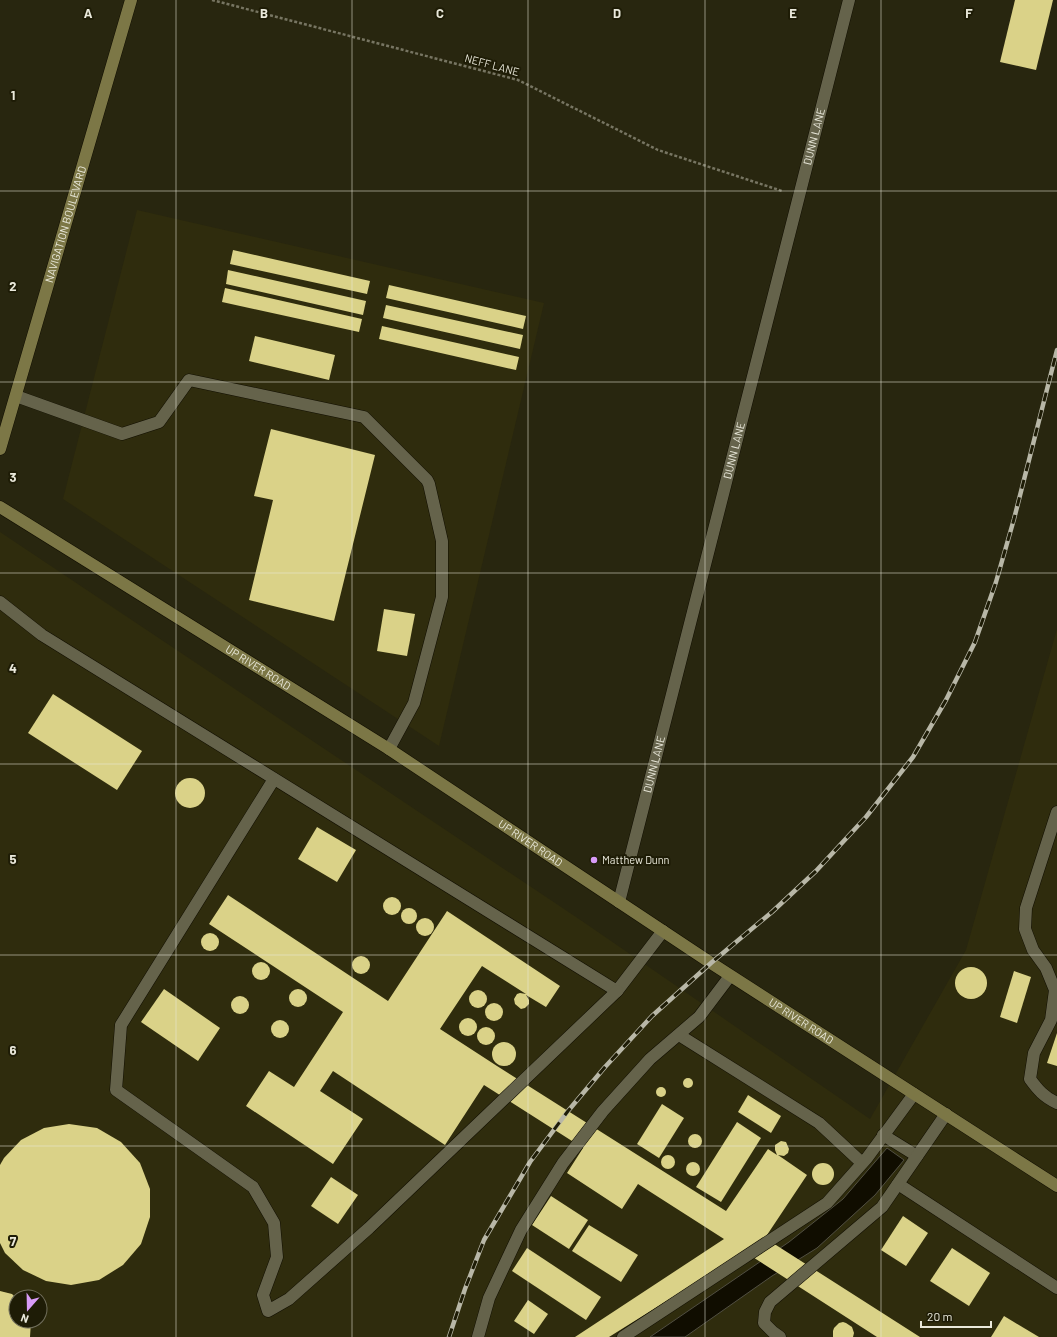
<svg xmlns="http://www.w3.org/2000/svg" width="1057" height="1337" viewBox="0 0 1057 1337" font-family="Barlow,sans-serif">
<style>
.built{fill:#2f2c0d;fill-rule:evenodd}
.water{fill:#100d00;stroke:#514f42}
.building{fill:#dad288}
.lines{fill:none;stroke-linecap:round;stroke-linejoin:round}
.lane-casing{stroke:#110e00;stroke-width:13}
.street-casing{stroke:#110e00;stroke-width:13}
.secondary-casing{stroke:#110e00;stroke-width:13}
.path{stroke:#777562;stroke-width:2.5;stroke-dasharray:3 2;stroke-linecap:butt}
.lane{stroke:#65634b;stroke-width:12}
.street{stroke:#65634b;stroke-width:12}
.secondary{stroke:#7c7746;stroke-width:12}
.rail-casing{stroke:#b8b7a7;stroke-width:4.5}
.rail{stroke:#1e1c06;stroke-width:3;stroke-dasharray:9;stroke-linecap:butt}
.grid{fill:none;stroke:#eae9db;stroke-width:1;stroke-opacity:0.55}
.poi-dot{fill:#d89bf8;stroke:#1e1c06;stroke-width:1.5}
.labels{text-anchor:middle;stroke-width:4;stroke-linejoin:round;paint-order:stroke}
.street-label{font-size:11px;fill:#eae9db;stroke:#1e1c06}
.poi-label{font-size:11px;fill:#eae9db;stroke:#1e1c06;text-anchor:start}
.grid-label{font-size:13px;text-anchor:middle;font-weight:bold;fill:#eae9db;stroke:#1e1c06;stroke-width:4;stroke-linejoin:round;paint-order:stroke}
</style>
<rect width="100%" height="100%" fill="#28260f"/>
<g class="built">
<polygon points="137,210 544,303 439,746 63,499"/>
<path d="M0,532L579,919L870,1119L966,950L1057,629V1337H0ZM16,1297H40V1321H16Z"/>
</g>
<polygon class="water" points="887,1148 904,1160 875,1195 817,1248 772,1276 685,1337 650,1337 789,1242 843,1199"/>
<g class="building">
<polygon points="1015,0 1053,0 1036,70 1000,62"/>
<polygon points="233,250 370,281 367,294 230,264"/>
<polygon points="228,270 366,301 363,315 226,284"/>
<polygon points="389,285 526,316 523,329 386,298"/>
<polygon points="225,288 362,319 359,332 222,302"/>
<polygon points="386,305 523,335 520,349 383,318"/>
<polygon points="382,326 519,357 516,370 379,339"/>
<polygon points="255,336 335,355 329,380 249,361"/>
<polygon points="271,429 375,455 334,621 249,600 273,500 254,496"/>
<polygon points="384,609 415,614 407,656 377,651"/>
<polygon points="53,694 142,751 117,790 28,733"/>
<circle cx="190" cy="793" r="15"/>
<polygon points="317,827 356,850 337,882 298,859"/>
<polygon points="228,895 388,1001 447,911 560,986 546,1007 526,995 529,1000 529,1004 525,1008 521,1009 515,1004 514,999 517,994 520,993 526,994 482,966 440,1029 497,1066 726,1211 768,1149 777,1155 775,1150 775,1145 781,1141 786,1142 789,1149 788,1153 784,1156 778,1155 807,1175 765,1238 920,1337 877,1337 745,1252 609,1337 575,1337 724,1239 638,1184 622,1209 567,1173 583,1148 484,1085 445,1145 333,1071 320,1091 363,1119 333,1164 246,1106 269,1071 294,1087 343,1012 209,924"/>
<circle cx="392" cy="906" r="9"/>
<circle cx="409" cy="916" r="8"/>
<circle cx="425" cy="927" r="9"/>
<circle cx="210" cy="942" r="9"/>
<circle cx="361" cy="965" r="9"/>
<circle cx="261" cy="971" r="9"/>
<circle cx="971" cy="983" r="16"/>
<polygon points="1014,971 1031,977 1017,1023 1000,1017"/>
<polygon points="164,989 220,1028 198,1061 141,1022"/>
<circle cx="298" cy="998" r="9"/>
<circle cx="478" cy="999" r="9"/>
<circle cx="240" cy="1005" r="9"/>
<circle cx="494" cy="1012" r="9"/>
<circle cx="468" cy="1027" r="9"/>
<circle cx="280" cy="1029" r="9"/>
<circle cx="486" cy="1036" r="9"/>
<polygon points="1057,1033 1057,1066 1047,1063"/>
<circle cx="504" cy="1054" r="12"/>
<circle cx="688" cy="1083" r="5"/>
<circle cx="661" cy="1092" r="5"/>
<polygon points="748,1095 781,1116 771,1133 738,1112"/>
<polygon points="662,1104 684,1118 659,1158 637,1144"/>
<polygon points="737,1122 761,1138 721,1202 696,1187"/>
<polygon points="69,1124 97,1128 121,1142 140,1163 150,1189 150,1217 141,1244 123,1265 99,1280 71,1285 46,1281 23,1270 5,1253 0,1243 0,1165 4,1158 21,1140 44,1128"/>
<circle cx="695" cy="1141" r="7"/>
<circle cx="668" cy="1162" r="7"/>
<circle cx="693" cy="1169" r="7"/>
<circle cx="823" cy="1174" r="11"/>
<polygon points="331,1177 358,1195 338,1224 311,1206"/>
<polygon points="551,1196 588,1220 569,1249 532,1225"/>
<polygon points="903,1216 928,1233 906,1266 881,1250"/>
<polygon points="589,1225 638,1255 621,1282 572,1251"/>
<polygon points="527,1248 601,1297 586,1320 512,1271"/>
<polygon points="952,1248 990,1273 969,1306 930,1281"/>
<polygon points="0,1291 12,1294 16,1298 16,1321 31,1321 30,1337 0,1337"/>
<polygon points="528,1300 548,1314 534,1334 514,1321"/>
<polygon points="1004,1316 1039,1337 991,1337"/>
<polygon points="843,1322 846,1323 852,1327 854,1333 853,1337 833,1337 833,1331 834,1328 839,1323"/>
</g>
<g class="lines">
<g class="lane-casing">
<g id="lane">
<polyline points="16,396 122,434 159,422 189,380 364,417 427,480 429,484 442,541 442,597 414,703 389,749"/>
<polyline points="0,602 42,635 617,991 663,931"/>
<polyline points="274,779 121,1025 116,1090 253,1187 274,1223 277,1257 263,1295 268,1311 289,1299 369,1228 617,991"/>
<path d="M1057,812L1026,908L1025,929L1033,950L1046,968L1055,990L1051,1020L1034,1053L1030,1079C1038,1090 1044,1097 1057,1103"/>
<polyline points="679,1035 819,1123 862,1163"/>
<polyline points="883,1135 917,1156"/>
<polyline points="898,1184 1057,1288"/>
<polyline points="478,1337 489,1298 521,1230 563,1163 603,1111 650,1059 699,1017 730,976"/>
<polyline points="623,1337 827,1203 867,1158 914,1094"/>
<polyline points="780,1337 773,1332 764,1323 765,1312 770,1302 882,1207 946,1114"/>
</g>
</g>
<g class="street-casing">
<g id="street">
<path id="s1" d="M619,902L849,0"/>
</g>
</g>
<g class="secondary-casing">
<g id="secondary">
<path id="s2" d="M0,449L131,0"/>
<path id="s3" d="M0,507L389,749L711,963L1057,1186"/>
</g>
</g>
<polyline class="path" points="212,0 518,80 658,150 782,191"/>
<use href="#lane" class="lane"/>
<use href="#street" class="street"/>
<use href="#secondary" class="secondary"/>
<g class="rail-casing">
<polyline id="rail" points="449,1337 465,1289 484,1240 530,1162 568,1111 605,1067 652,1016 711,963 772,912 816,871 866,817 913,757 946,700 975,642 996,582 1014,519 1057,350"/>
</g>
<use href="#rail" class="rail"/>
</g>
<path class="grid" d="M176,0V1337M352,0V1337M528,0V1337M705,0V1337M881,0V1337M0,191H1057M0,382H1057M0,573H1057M0,764H1057M0,955H1057M0,1146H1057"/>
<circle class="poi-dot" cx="594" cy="860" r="4"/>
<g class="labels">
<g class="street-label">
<text transform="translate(492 65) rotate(15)" y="4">NEFF LANE</text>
<text dy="4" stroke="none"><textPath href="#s1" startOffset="790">DUNN LANE</textPath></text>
<text dy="4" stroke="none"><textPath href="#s2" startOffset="234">NAVIGATION BOULEVARD</textPath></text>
<text dy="4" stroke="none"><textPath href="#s1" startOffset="466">DUNN LANE</textPath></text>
<text dy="4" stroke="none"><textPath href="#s3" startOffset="304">UP RIVER ROAD</textPath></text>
<text dy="4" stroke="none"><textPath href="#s1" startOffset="142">DUNN LANE</textPath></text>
<text dy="4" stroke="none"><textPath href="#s3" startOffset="628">UP RIVER ROAD</textPath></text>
<text dy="4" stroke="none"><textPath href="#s3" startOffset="952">UP RIVER ROAD</textPath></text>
</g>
<g class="poi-label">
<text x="602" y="864">Matthew Dunn</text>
</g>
</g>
<g class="grid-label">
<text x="88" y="18">A</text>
<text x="264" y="18">B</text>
<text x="440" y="18">C</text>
<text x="617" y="18">D</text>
<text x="793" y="18">E</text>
<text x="969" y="18">F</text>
<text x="13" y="100">1</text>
<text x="13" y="291">2</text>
<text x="13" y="482">3</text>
<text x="13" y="673">4</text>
<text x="13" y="864">5</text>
<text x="13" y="1055">6</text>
<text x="13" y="1246">7</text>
</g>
<g transform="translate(28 1309) rotate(200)"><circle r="19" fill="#1e1c06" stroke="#706e5b"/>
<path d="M0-3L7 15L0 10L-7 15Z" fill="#d89bf8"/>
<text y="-6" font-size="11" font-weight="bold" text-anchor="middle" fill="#eae9db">N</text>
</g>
<path d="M921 1321v6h70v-6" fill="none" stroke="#eae9db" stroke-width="2"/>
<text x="927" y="1321" font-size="12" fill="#eae9db" stroke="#1e1c06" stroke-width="3" paint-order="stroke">20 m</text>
</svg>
